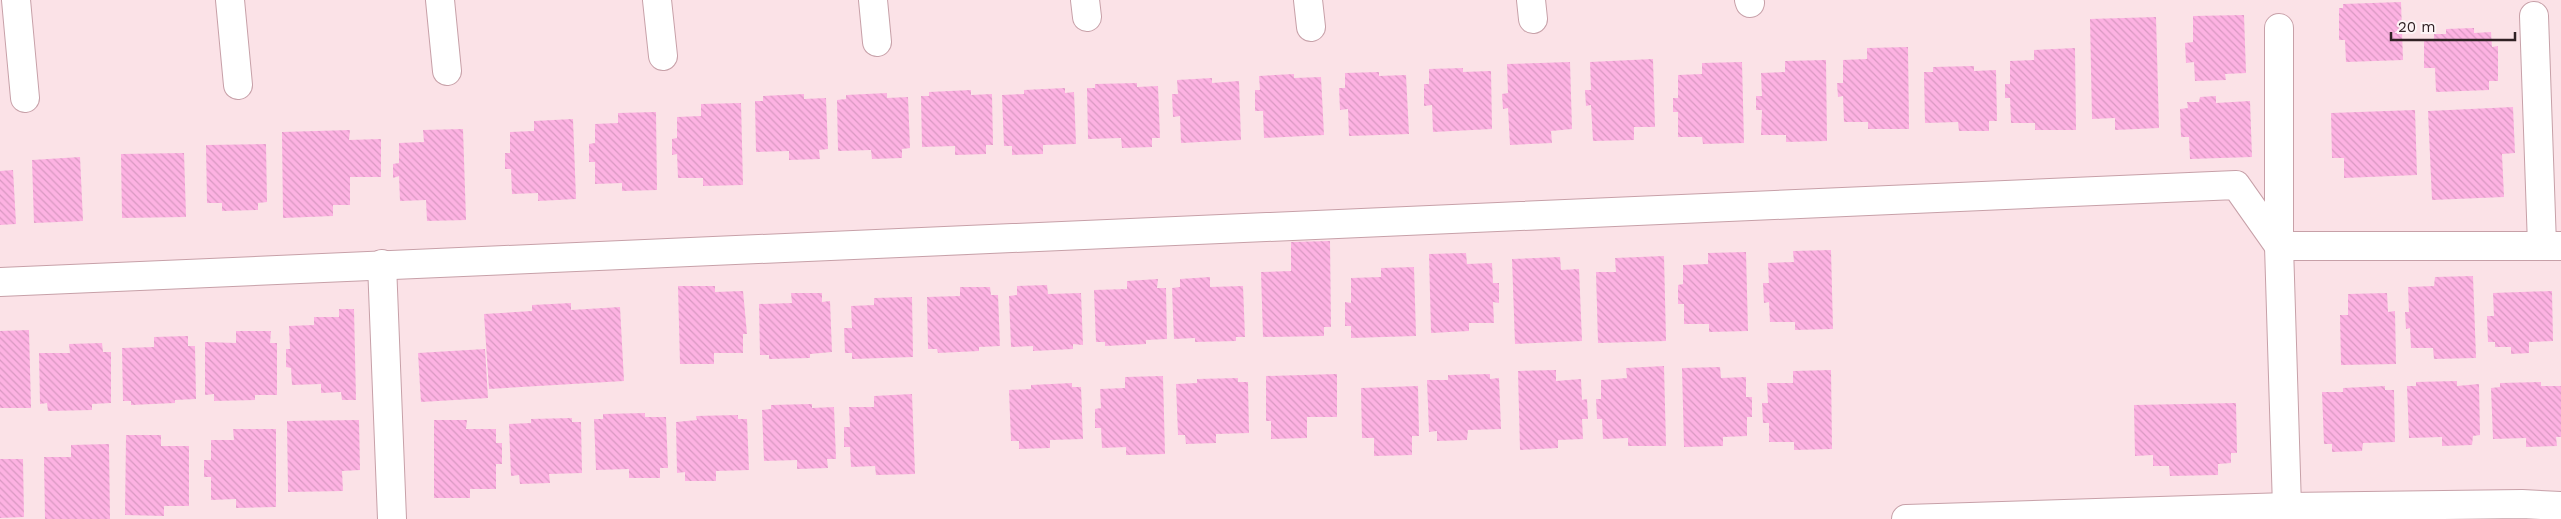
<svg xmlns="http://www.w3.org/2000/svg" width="2561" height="519" viewBox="0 0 2561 519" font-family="'Work Sans',sans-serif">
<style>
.building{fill:url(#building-back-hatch)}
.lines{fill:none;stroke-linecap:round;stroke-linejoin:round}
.street-casing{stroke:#c7a0a8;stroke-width:30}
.street{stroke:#fff;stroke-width:28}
</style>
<defs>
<pattern id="building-back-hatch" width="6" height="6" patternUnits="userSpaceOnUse" patternTransform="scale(1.25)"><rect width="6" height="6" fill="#fdb2e2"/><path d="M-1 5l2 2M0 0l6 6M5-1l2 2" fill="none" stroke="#d999c2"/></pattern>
</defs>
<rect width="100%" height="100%" fill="#fbe2e7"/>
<g class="building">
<polygon points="2401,2 2403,60 2346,62 2345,40 2339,40 2339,8 2343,8 2343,4"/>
<polygon points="2244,15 2246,73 2225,74 2226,80 2195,81 2194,62 2186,63 2185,43 2193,42 2193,16"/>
<polygon points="2156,17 2159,128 2115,130 2115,118 2092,119 2090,19"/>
<polygon points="2474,28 2474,33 2491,32 2492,47 2498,46 2498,81 2489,81 2489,90 2436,92 2435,68 2424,68 2424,39 2434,39 2434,34 2446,34 2446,29"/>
<polygon points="1908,47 1909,129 1868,129 1868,122 1844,122 1843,96 1838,97 1837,83 1843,83 1843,60 1867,59 1867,48"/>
<polygon points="2075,48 2076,130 2035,130 2035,123 2011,123 2010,98 2005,98 2005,84 2010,84 2010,61 2034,60 2034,50"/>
<polygon points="1653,59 1655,127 1634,127 1634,140 1593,141 1591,105 1586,106 1585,90 1591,90 1590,62"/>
<polygon points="1826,60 1827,141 1786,142 1786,135 1761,135 1762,110 1756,110 1756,96 1762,96 1761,73 1785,72 1785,61"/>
<polygon points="1570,62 1572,129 1551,131 1552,143 1510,145 1508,108 1503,109 1502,94 1508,93 1507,64"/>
<polygon points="1742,62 1744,143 1703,144 1702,137 1678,137 1678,112 1673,112 1673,98 1678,98 1678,75 1702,74 1702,63"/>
<polygon points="1974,66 1974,71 1996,70 1997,121 1989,121 1989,131 1959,131 1958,122 1925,123 1924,72 1933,72 1933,67"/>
<polygon points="1463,68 1463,72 1491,71 1492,129 1433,132 1432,105 1424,106 1424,84 1429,84 1429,69"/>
<polygon points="1379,72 1379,76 1406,75 1409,134 1349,136 1348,109 1340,110 1339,88 1345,88 1345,73"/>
<polygon points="1294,74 1294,78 1321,77 1324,135 1264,138 1263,111 1255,111 1255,90 1260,90 1259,76"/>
<polygon points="1212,78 1212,83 1239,81 1241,140 1181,143 1180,116 1173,117 1172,94 1178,94 1177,80"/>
<polygon points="1137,83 1137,87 1158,86 1160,138 1152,138 1152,147 1122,148 1121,138 1088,139 1087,88 1095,88 1095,84"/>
<polygon points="1065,88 1065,93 1074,92 1076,144 1043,145 1043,154 1012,155 1012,146 1004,146 1002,95 1024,94 1024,90"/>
<polygon points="971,90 971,95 992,94 993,145 986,145 986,154 955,155 955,146 922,147 921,96 929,96 929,92"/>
<polygon points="887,93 887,98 908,97 910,148 902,149 902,158 872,159 871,150 838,151 837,100 846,99 846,95"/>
<polygon points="804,94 804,99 826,98 828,149 819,150 820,159 789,160 789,151 756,152 755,101 763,101 763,96"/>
<polygon points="2216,96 2216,103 2250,101 2252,157 2190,159 2189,137 2181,137 2180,109 2188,108 2187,102 2199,102 2200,97"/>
<polygon points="741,103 743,185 703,186 703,178 678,178 677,154 672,155 672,139 677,138 677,117 701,116 701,104"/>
<polygon points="2513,107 2515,153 2502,154 2504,197 2432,200 2428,111"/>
<polygon points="2415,110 2417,175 2344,178 2344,158 2332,158 2331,113"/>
<polygon points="656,112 657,190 622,191 622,183 595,184 595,162 589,162 589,144 595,143 595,124 618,123 618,113"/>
<polygon points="573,119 576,199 538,201 538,193 512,194 511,169 505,169 505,153 510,153 510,132 534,131 534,121"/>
<polygon points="463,129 466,220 427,221 426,200 400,201 399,176 393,178 393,164 399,163 399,143 424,142 423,130"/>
<polygon points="350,130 349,140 381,139 381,177 350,177 350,205 333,205 333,216 283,218 282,132"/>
<polygon points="266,144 267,202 258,203 258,210 222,211 222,203 207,203 206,145"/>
<polygon points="184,153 186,217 122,218 121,154"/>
<polygon points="80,157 83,221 34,223 32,160"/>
<polygon points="13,170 16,224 0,225 0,171"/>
<polygon points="1330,241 1331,327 1324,327 1324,336 1263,337 1261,272 1291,271 1291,242"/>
<polygon points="1831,250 1833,329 1795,330 1795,322 1770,322 1769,302 1764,303 1763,283 1769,283 1768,263 1794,262 1793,251"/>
<polygon points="1746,252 1748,331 1709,332 1709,324 1684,324 1684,304 1678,304 1678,285 1683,284 1683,265 1708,264 1708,253"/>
<polygon points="1466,253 1467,264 1492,263 1493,283 1499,283 1499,303 1493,302 1494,323 1469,323 1469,331 1431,333 1429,254"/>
<polygon points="1664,256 1666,341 1598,343 1596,272 1616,272 1615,258"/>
<polygon points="1560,257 1561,270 1579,269 1582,341 1515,344 1512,259"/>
<polygon points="1414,267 1416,336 1351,338 1351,326 1345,326 1345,302 1351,303 1351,278 1381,277 1381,268"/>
<polygon points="2473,276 2476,358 2434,359 2433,348 2411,348 2410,328 2406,329 2405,312 2409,312 2408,287 2434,286 2435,277"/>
<polygon points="1210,277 1210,287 1243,286 1245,337 1236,337 1236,341 1195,342 1195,338 1174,339 1172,288 1180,287 1180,279"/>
<polygon points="1158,279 1157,288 1166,288 1167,339 1146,340 1146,344 1105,346 1105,342 1096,342 1094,290 1127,289 1127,281"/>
<polygon points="1047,285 1048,294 1081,293 1083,345 1073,344 1073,349 1033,351 1033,346 1011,347 1009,296 1017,295 1017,286"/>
<polygon points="678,286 715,286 715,292 743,291 747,334 743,334 743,353 714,353 714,364 680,364"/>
<polygon points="960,287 990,287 991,295 998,295 1000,346 979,347 979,351 938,353 937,349 928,349 927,297 960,296"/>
<polygon points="2552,291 2553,341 2529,342 2529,353 2511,354 2511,347 2495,347 2495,342 2488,342 2487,316 2494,316 2493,293"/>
<polygon points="791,293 822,293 822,302 830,301 832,352 810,354 810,358 769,359 769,355 760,355 759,304 792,303"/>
<polygon points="2387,293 2388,312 2395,311 2396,364 2341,365 2340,315 2348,315 2348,294"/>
<polygon points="912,297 913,357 852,359 852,353 845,353 844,328 852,328 851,306 874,305 874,298"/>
<polygon points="571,303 571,310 620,307 624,381 489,389 484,314 532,311 532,305"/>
<polygon points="339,309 354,309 356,400 342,400 341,392 321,393 321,384 292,385 291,368 286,367 286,349 290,349 289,326 314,325 314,317 339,317"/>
<polygon points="29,330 31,408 0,408 0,331"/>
<polygon points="236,331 271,331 270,343 277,343 277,395 255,395 255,400 214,401 214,394 205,395 205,342 236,343"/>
<polygon points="188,336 188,346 195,346 196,399 175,400 175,403 131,405 131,401 123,401 122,348 154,347 154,337"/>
<polygon points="102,343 103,352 111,352 111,403 92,404 92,410 48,411 47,403 40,404 39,353 70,353 69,344"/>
<polygon points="485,349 488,398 421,402 418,353"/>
<polygon points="1664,366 1666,446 1628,446 1628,438 1603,439 1602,419 1597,419 1596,399 1601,399 1601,380 1627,378 1626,368"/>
<polygon points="1720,367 1721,378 1746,377 1746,397 1752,397 1752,417 1747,417 1747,436 1723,437 1723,446 1684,447 1682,368"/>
<polygon points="1556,370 1556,381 1581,379 1582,400 1587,399 1588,419 1582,419 1583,439 1558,440 1558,448 1520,450 1518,371"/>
<polygon points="1831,370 1832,449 1794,450 1794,442 1769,442 1769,423 1763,423 1762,403 1768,403 1767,383 1793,383 1793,371"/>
<polygon points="1337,374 1337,417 1307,417 1307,438 1271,439 1271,421 1266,421 1266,376"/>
<polygon points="1490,374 1490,379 1499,378 1501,429 1468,430 1467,440 1437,441 1437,431 1429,432 1427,380 1448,380 1448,375"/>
<polygon points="1163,376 1165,454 1126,455 1126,447 1102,448 1101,428 1095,428 1095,409 1101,408 1100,389 1125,388 1125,377"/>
<polygon points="1238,378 1238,382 1248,382 1249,433 1216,434 1216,443 1186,444 1185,435 1178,435 1176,384 1197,383 1197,379"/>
<polygon points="2457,381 2457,386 2479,384 2480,435 2473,436 2472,445 2442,446 2442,437 2409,438 2407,386 2416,386 2416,382"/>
<polygon points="2541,382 2541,386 2561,386 2561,437 2556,437 2557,446 2526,447 2526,438 2493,439 2491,388 2500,387 2500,383"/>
<polygon points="1072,383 1072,387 1081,387 1083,439 1050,440 1050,448 1019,449 1019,441 1011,441 1009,390 1031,389 1031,385"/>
<polygon points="1418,386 1419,436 1412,436 1412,455 1374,456 1374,438 1362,438 1361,388"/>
<polygon points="2385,386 2385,390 2394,390 2395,442 2363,443 2362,451 2332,452 2332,444 2324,444 2322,392 2343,392 2343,388"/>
<polygon points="912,394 915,474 876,475 875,466 851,467 850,447 844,447 844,427 850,427 849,407 874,407 874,396"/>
<polygon points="2236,403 2237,453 2231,453 2231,463 2218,464 2218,475 2170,476 2169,466 2153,466 2153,455 2135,456 2134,405"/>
<polygon points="812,404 812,408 834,407 836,459 827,459 828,468 797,469 797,460 764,461 762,410 771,409 771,405"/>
<polygon points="645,413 645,417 666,417 668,468 660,468 660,478 629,478 629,469 596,470 594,419 603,419 603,414"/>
<polygon points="738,415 738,419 747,419 749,470 716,471 716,481 685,481 685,472 677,473 676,422 697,420 696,416"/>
<polygon points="572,418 572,422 581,422 582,473 549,474 550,483 520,484 519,475 511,476 509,424 531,423 531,419"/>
<polygon points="359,420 360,470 342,471 343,491 288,492 287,421"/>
<polygon points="434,420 467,420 466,429 496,429 496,443 502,443 502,464 496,464 496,489 470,489 470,498 434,498"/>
<polygon points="233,429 276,429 276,507 236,508 236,499 211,500 211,477 204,477 204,460 211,460 211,440 234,440"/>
<polygon points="126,435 161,435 161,446 189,446 189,506 164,506 164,516 125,515"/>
<polygon points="109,444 110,519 45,519 44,457 71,457 71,445"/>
<polygon points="0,459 23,459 24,517 0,518"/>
</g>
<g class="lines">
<g class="street-casing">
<g id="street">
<polyline points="16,0 25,98"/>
<polyline points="230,0 238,85"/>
<polyline points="440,0 447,71"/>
<polyline points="657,0 663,56"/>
<polyline points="873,0 877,42"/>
<polyline points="1085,0 1087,17"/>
<polyline points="1308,0 1311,27"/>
<polyline points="1531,0 1533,19"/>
<polyline points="1749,0 1750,3"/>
<polyline points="2534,16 2542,245"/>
<polyline points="2279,28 2279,246 2287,507"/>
<polyline points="382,264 392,519"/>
<polyline points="0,282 2236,185 2279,246 2561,246"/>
<polyline points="1906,519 2287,507 2522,504 2561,506"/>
</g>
</g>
<use href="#street" class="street"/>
</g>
<path d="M2391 32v8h124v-8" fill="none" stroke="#302124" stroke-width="2.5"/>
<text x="2398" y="32" font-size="15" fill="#302124" stroke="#fdf4f6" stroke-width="4" paint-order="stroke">20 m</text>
</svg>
